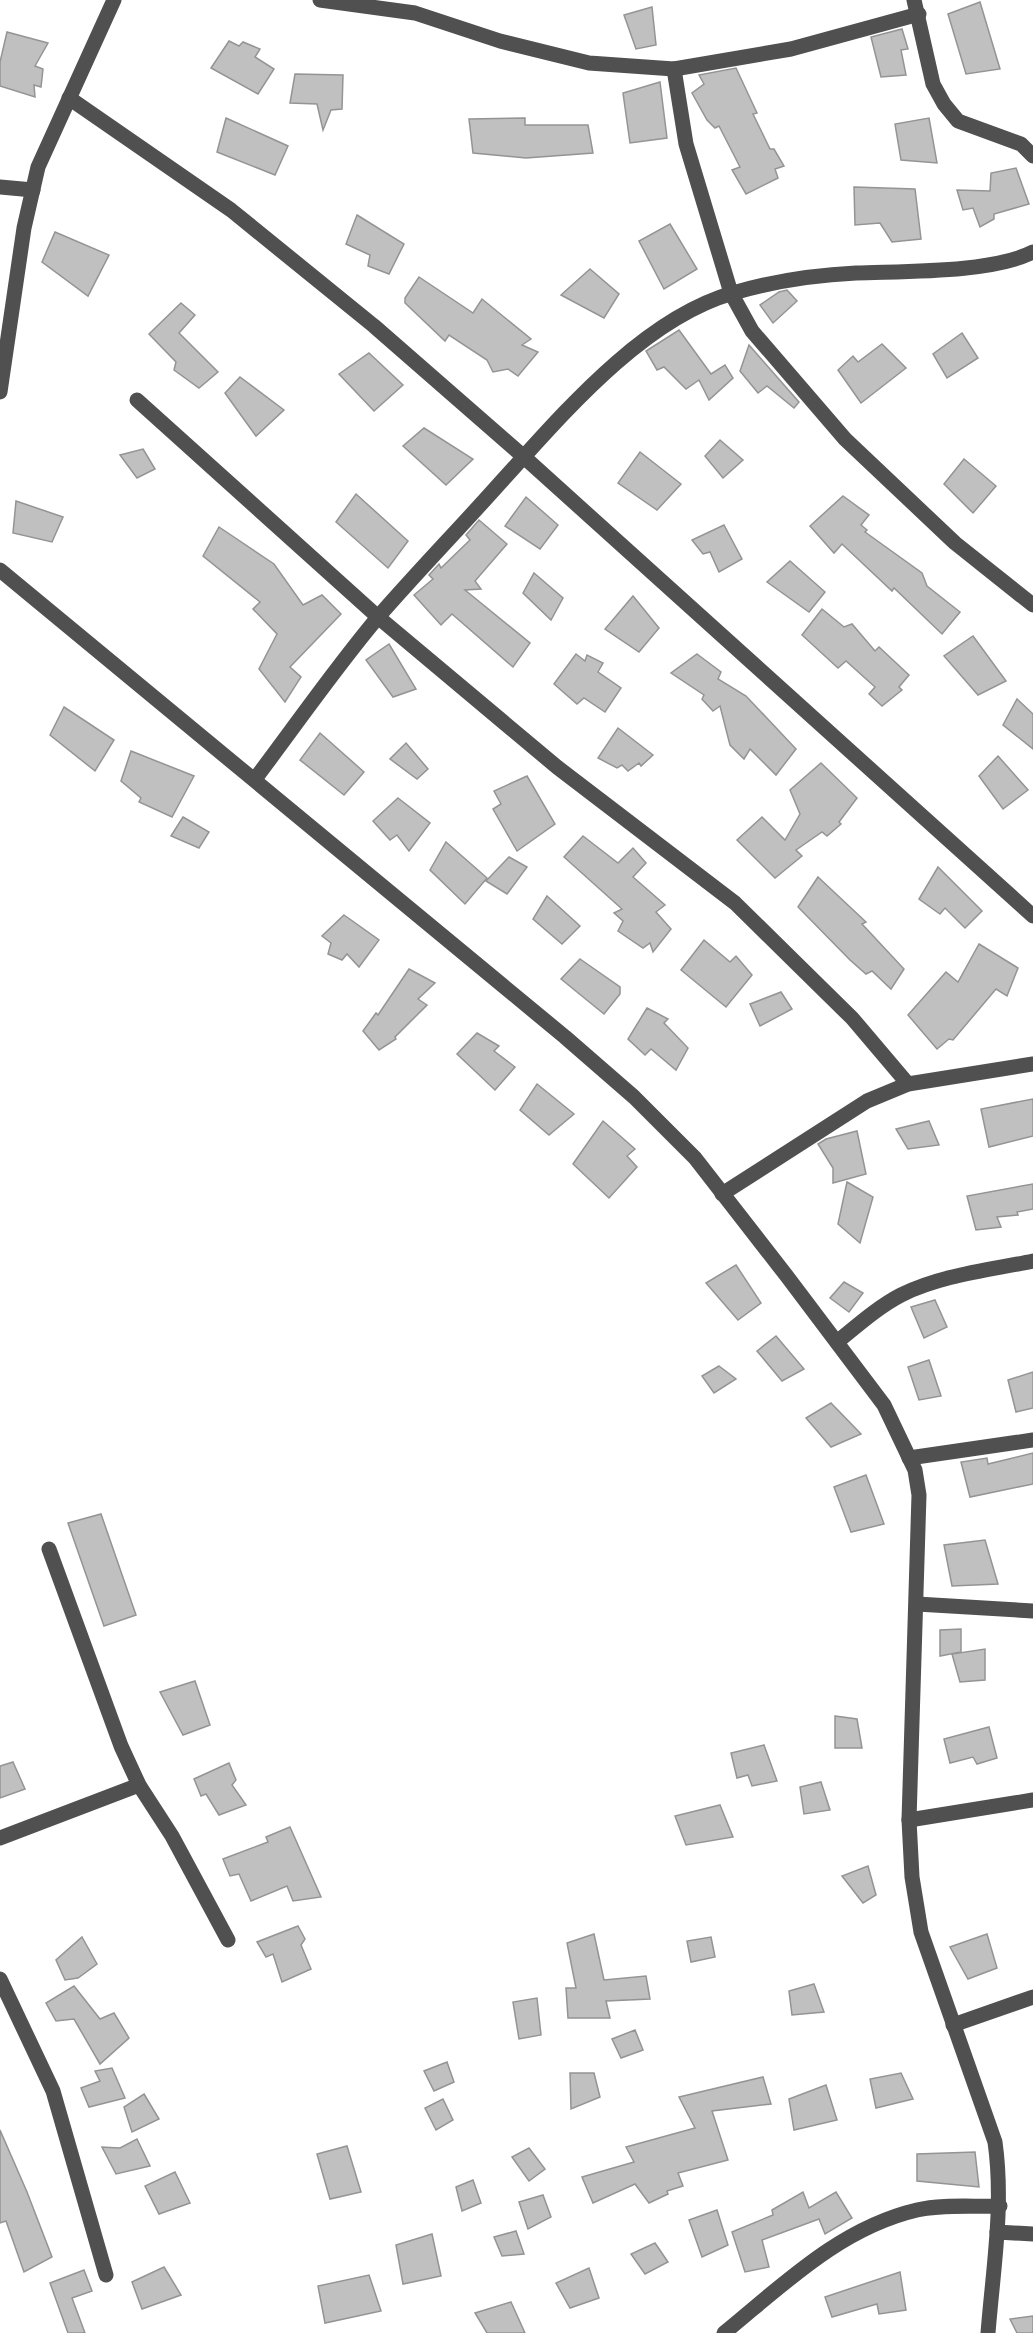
<svg xmlns="http://www.w3.org/2000/svg" width="1033" height="2333" viewBox="0 0 1033 2333" font-family="Quicksand,sans-serif">
<style>
.building{fill:#c0c0c0;stroke:#949494;stroke-width:1.5}
.lines{fill:none;stroke-linecap:round;stroke-linejoin:round}
.minor{stroke:#505050;stroke-width:15}
</style>
<rect width="100%" height="100%" fill="#fff"/>
<g class="building">
<polygon points="980,2 1000,69 966,74 948,14"/>
<polygon points="652,7 656,45 636,49 624,15"/>
<polygon points="902,29 908,49 901,50 906,75 881,77 871,37"/>
<polygon points="7,32 48,43 35,66 43,69 41,87 34,85 35,97 0,86 0,62"/>
<polygon points="229,41 239,46 243,42 260,49 255,57 274,69 258,94 211,68"/>
<polygon points="736,68 757,113 753,114 770,149 774,149 784,166 775,169 778,178 746,194 732,170 740,167 719,126 715,128 707,120 692,93 704,84 699,75"/>
<polygon points="295,74 343,75 342,109 331,110 323,130 317,104 290,103"/>
<polygon points="660,82 667,138 630,143 623,93"/>
<polygon points="226,118 288,146 275,175 217,152"/>
<polygon points="525,118 525,125 588,125 593,153 526,158 473,153 469,119"/>
<polygon points="929,118 937,163 901,160 895,124"/>
<polygon points="1016,168 1029,204 994,214 994,219 980,227 973,208 963,210 957,190 990,191 991,173"/>
<polygon points="854,187 915,189 921,239 892,242 880,223 855,225"/>
<polygon points="357,215 404,244 389,274 368,266 370,255 346,244"/>
<polygon points="670,224 697,269 664,289 639,241"/>
<polygon points="55,232 109,255 88,296 42,262"/>
<polygon points="590,269 619,294 604,318 561,295"/>
<polygon points="419,277 473,313 482,299 531,339 522,345 538,352 518,376 508,369 493,372 487,360 449,335 445,341 405,303 405,298"/>
<polygon points="787,290 797,301 773,323 760,305 779,292"/>
<polygon points="181,303 195,315 179,333 218,372 199,388 174,370 176,362 149,334"/>
<polygon points="679,330 711,374 725,365 733,378 709,400 699,380 686,389 664,367 657,370 646,351"/>
<polygon points="962,333 978,358 947,378 933,354"/>
<polygon points="882,344 906,368 861,403 838,370 853,356 858,362"/>
<polygon points="749,345 799,402 794,408 767,386 758,393 740,371"/>
<polygon points="369,353 403,385 374,411 339,374"/>
<polygon points="240,377 284,410 256,436 225,393"/>
<polygon points="424,428 473,459 446,485 403,446"/>
<polygon points="720,440 743,460 723,478 705,456"/>
<polygon points="143,449 155,469 137,478 120,455"/>
<polygon points="640,452 681,484 657,510 618,483"/>
<polygon points="964,459 996,486 973,513 944,484"/>
<polygon points="356,494 408,541 388,568 336,522"/>
<polygon points="843,496 869,515 861,525 867,530 865,532 922,573 927,586 960,612 942,634 894,588 892,591 842,544 834,553 810,526"/>
<polygon points="526,497 558,525 540,549 505,526"/>
<polygon points="16,501 63,517 52,542 13,533"/>
<polygon points="479,520 507,544 475,581 481,589 465,590 530,643 513,667 452,614 441,625 414,595 433,579 429,575 439,564 441,568 470,540 466,535"/>
<polygon points="724,525 742,559 719,572 710,552 703,554 692,540"/>
<polygon points="219,527 274,564 303,605 322,595 341,614 290,667 301,677 285,702 259,669 277,634 253,609 260,602 203,556"/>
<polygon points="790,561 825,592 809,612 767,582"/>
<polygon points="534,573 563,598 551,620 523,593"/>
<polygon points="633,596 659,628 639,652 605,629"/>
<polygon points="822,609 844,627 852,624 875,651 879,647 909,675 899,687 902,690 882,706 869,694 875,687 846,661 838,668 802,635"/>
<polygon points="973,636 1006,681 978,695 944,656"/>
<polygon points="389,644 416,689 393,697 366,660"/>
<polygon points="576,654 585,661 587,655 603,663 598,672 621,688 605,712 584,698 577,704 554,684"/>
<polygon points="697,654 721,672 718,679 746,696 796,749 776,775 750,749 744,759 730,745 720,706 713,711 702,699 704,695 671,673"/>
<polygon points="1017,699 1033,714 1033,749 1003,725"/>
<polygon points="64,707 114,740 95,771 50,735"/>
<polygon points="618,728 653,755 641,766 639,763 628,771 622,765 617,768 598,758"/>
<polygon points="320,733 364,772 344,795 300,760"/>
<polygon points="406,743 428,769 417,779 390,759"/>
<polygon points="131,751 194,776 172,817 139,802 141,798 121,781"/>
<polygon points="998,756 1028,790 1003,809 979,776"/>
<polygon points="821,763 857,798 839,822 841,824 827,836 822,832 796,850 802,856 775,878 737,840 762,817 785,840 800,814 790,790"/>
<polygon points="527,776 555,824 517,851 493,809 501,804 494,791"/>
<polygon points="398,798 430,823 409,851 397,835 390,840 373,821"/>
<polygon points="183,817 209,832 199,848 171,836"/>
<polygon points="583,836 618,863 633,848 646,863 633,877 665,905 656,912 671,929 653,952 650,943 643,948 618,931 623,921 614,913 622,909 564,857"/>
<polygon points="446,842 487,878 465,904 430,870"/>
<polygon points="509,857 527,867 507,894 486,881"/>
<polygon points="938,867 982,911 965,928 945,908 940,914 919,899"/>
<polygon points="818,877 866,922 862,924 904,969 891,989 872,971 866,974 850,960 798,907"/>
<polygon points="547,896 580,926 562,944 533,919"/>
<polygon points="344,915 379,940 359,967 347,954 342,960 328,954 331,943 322,936"/>
<polygon points="704,940 730,962 736,956 752,975 726,1007 681,970"/>
<polygon points="979,944 1018,968 1007,996 996,989 953,1040 949,1039 937,1049 908,1015 946,972 958,982"/>
<polygon points="580,959 620,987 620,994 604,1014 561,979"/>
<polygon points="409,969 435,983 418,999 427,1005 395,1037 396,1039 379,1050 363,1031 376,1013 378,1015"/>
<polygon points="781,992 792,1009 760,1026 750,1004"/>
<polygon points="647,1008 668,1019 664,1023 688,1048 676,1070 651,1049 645,1055 628,1039"/>
<polygon points="477,1033 499,1046 494,1051 515,1067 495,1090 457,1054"/>
<polygon points="537,1084 574,1114 549,1135 520,1110"/>
<polygon points="1033,1099 1033,1136 989,1147 981,1109"/>
<polygon points="603,1121 635,1149 627,1156 637,1167 609,1198 573,1164"/>
<polygon points="929,1121 939,1145 908,1149 896,1129"/>
<polygon points="857,1131 866,1174 833,1183 833,1168 818,1144 826,1139"/>
<polygon points="847,1182 873,1197 860,1243 838,1224"/>
<polygon points="1033,1184 1033,1209 1017,1212 1018,1215 997,1217 1001,1227 976,1230 967,1196"/>
<polygon points="736,1265 761,1303 738,1320 706,1283"/>
<polygon points="844,1282 863,1293 849,1312 830,1298"/>
<polygon points="935,1300 947,1327 924,1338 911,1307"/>
<polygon points="776,1336 804,1369 782,1381 757,1351"/>
<polygon points="929,1360 941,1396 919,1400 908,1367"/>
<polygon points="719,1366 736,1379 714,1393 702,1376"/>
<polygon points="1033,1372 1033,1408 1016,1412 1008,1380"/>
<polygon points="831,1403 861,1434 831,1447 806,1418"/>
<polygon points="1033,1453 1033,1484 970,1497 961,1462 987,1458 988,1464"/>
<polygon points="866,1475 884,1524 851,1532 834,1487"/>
<polygon points="101,1514 136,1615 104,1626 68,1523"/>
<polygon points="985,1540 998,1584 952,1586 944,1545"/>
<polygon points="961,1629 961,1652 940,1656 940,1630"/>
<polygon points="985,1649 985,1680 960,1682 952,1654"/>
<polygon points="195,1681 210,1725 183,1735 160,1692"/>
<polygon points="835,1716 857,1719 862,1748 835,1748"/>
<polygon points="989,1727 997,1758 977,1764 973,1757 950,1763 944,1739"/>
<polygon points="764,1745 777,1781 752,1786 748,1775 737,1778 731,1753"/>
<polygon points="13,1762 25,1789 0,1798 0,1766"/>
<polygon points="229,1763 236,1780 232,1785 246,1805 219,1815 206,1794 201,1796 194,1779"/>
<polygon points="821,1782 830,1810 804,1814 800,1787"/>
<polygon points="720,1805 733,1837 686,1845 675,1816"/>
<polygon points="290,1827 321,1897 293,1901 287,1886 251,1901 239,1874 230,1876 223,1859 268,1842 266,1837"/>
<polygon points="868,1866 876,1895 863,1903 842,1876"/>
<polygon points="298,1926 305,1939 301,1945 311,1969 282,1982 273,1954 266,1957 257,1942"/>
<polygon points="594,1934 604,1980 646,1976 650,1999 606,2001 610,2018 568,2018 566,1988 576,1988 567,1943"/>
<polygon points="987,1934 997,1968 968,1979 950,1947"/>
<polygon points="82,1937 97,1964 78,1978 65,1980 56,1960"/>
<polygon points="711,1937 715,1957 691,1962 687,1941"/>
<polygon points="814,1984 824,2012 792,2015 789,1991"/>
<polygon points="74,1986 100,2019 114,2013 129,2038 100,2064 74,2019 56,2021 46,2003"/>
<polygon points="537,1998 541,2035 519,2039 513,2002"/>
<polygon points="635,2030 643,2050 621,2058 612,2039"/>
<polygon points="447,2062 454,2082 434,2091 424,2071"/>
<polygon points="112,2068 125,2098 89,2107 81,2088 100,2081 95,2071"/>
<polygon points="570,2073 594,2073 600,2097 571,2109"/>
<polygon points="901,2073 913,2099 876,2108 870,2079"/>
<polygon points="763,2077 771,2104 712,2111 728,2160 678,2173 683,2186 667,2191 668,2194 649,2203 635,2184 593,2203 582,2177 634,2162 626,2147 695,2128 679,2097"/>
<polygon points="826,2085 837,2120 794,2130 789,2099"/>
<polygon points="144,2094 159,2119 132,2132 124,2107"/>
<polygon points="443,2099 453,2120 436,2130 425,2108"/>
<polygon points="0,2130 27,2192 52,2257 24,2272 6,2221 0,2223"/>
<polygon points="137,2139 150,2166 116,2174 102,2147 120,2148"/>
<polygon points="347,2146 361,2192 330,2199 317,2154"/>
<polygon points="529,2148 545,2169 529,2181 512,2157"/>
<polygon points="975,2152 979,2187 917,2181 917,2154"/>
<polygon points="175,2172 190,2203 159,2214 145,2186"/>
<polygon points="473,2180 481,2203 462,2211 456,2187"/>
<polygon points="803,2192 809,2208 836,2192 852,2218 825,2234 819,2219 762,2240 769,2267 745,2272 732,2232 773,2215 772,2210"/>
<polygon points="543,2195 551,2217 528,2229 519,2202"/>
<polygon points="717,2210 728,2245 702,2257 689,2220"/>
<polygon points="516,2231 524,2254 502,2256 494,2237"/>
<polygon points="432,2234 441,2276 403,2284 396,2245"/>
<polygon points="655,2243 668,2262 645,2274 631,2254"/>
<polygon points="164,2267 181,2295 142,2309 132,2282"/>
<polygon points="589,2268 599,2298 570,2308 556,2283"/>
<polygon points="84,2270 92,2291 72,2298 85,2333 68,2333 50,2283"/>
<polygon points="900,2272 906,2310 879,2314 877,2304 832,2317 825,2297"/>
<polygon points="369,2275 381,2311 325,2323 318,2286"/>
<polygon points="511,2302 525,2333 487,2333 475,2313"/>
<polygon points="1033,2316 1033,2333 1017,2333 1010,2319"/>
</g>
<g class="lines">
<g class="minor">
<polyline points="320,0 415,13 500,41 589,63 674,69 791,49 919,14"/>
<polyline points="914,0 933,84 944,104 958,121 1021,144 1033,156"/>
<polyline points="674,69 686,144 731,293 752,331 845,439 955,543 1033,605"/>
<polyline points="69,98 231,210 374,326 524,457 1033,916"/>
<polyline points="0,187 33,190"/>
<polyline points="0,392 24,228 38,167 114,0"/>
<polyline points="137,400 378,617 557,767 735,903 852,1018 908,1084"/>
<path d="M0,570L565,1037L634,1097L695,1158L786,1275L884,1405L915,1470L919,1495L909,1820L912,1877L921,1932L995,2142C1004,2206 993,2269 988,2333"/>
<path d="M255,779C296,725 335,668 379,616C418,571 460,528 500,483C562,415 642,319 733,293C774,281 814,275 856,273C904,271 992,273 1033,252"/>
<polyline points="722,1194 867,1101 908,1084 1033,1064"/>
<path d="M837,1342C858,1325 878,1307 901,1295C941,1275 990,1270 1033,1261"/>
<polyline points="909,1458 1033,1440"/>
<polyline points="49,1549 121,1746 139,1785 172,1836 228,1940"/>
<polyline points="917,1604 1033,1611"/>
<polyline points="909,1820 1033,1800"/>
<polyline points="0,1838 139,1785"/>
<polyline points="0,1979 53,2091 106,2275"/>
<polyline points="953,2025 1033,1997"/>
<polyline points="997,2232 1033,2234"/>
<path d="M724,2333C783,2285 840,2228 917,2210C942,2204 973,2207 1000,2206"/>
</g>
</g>
</svg>
